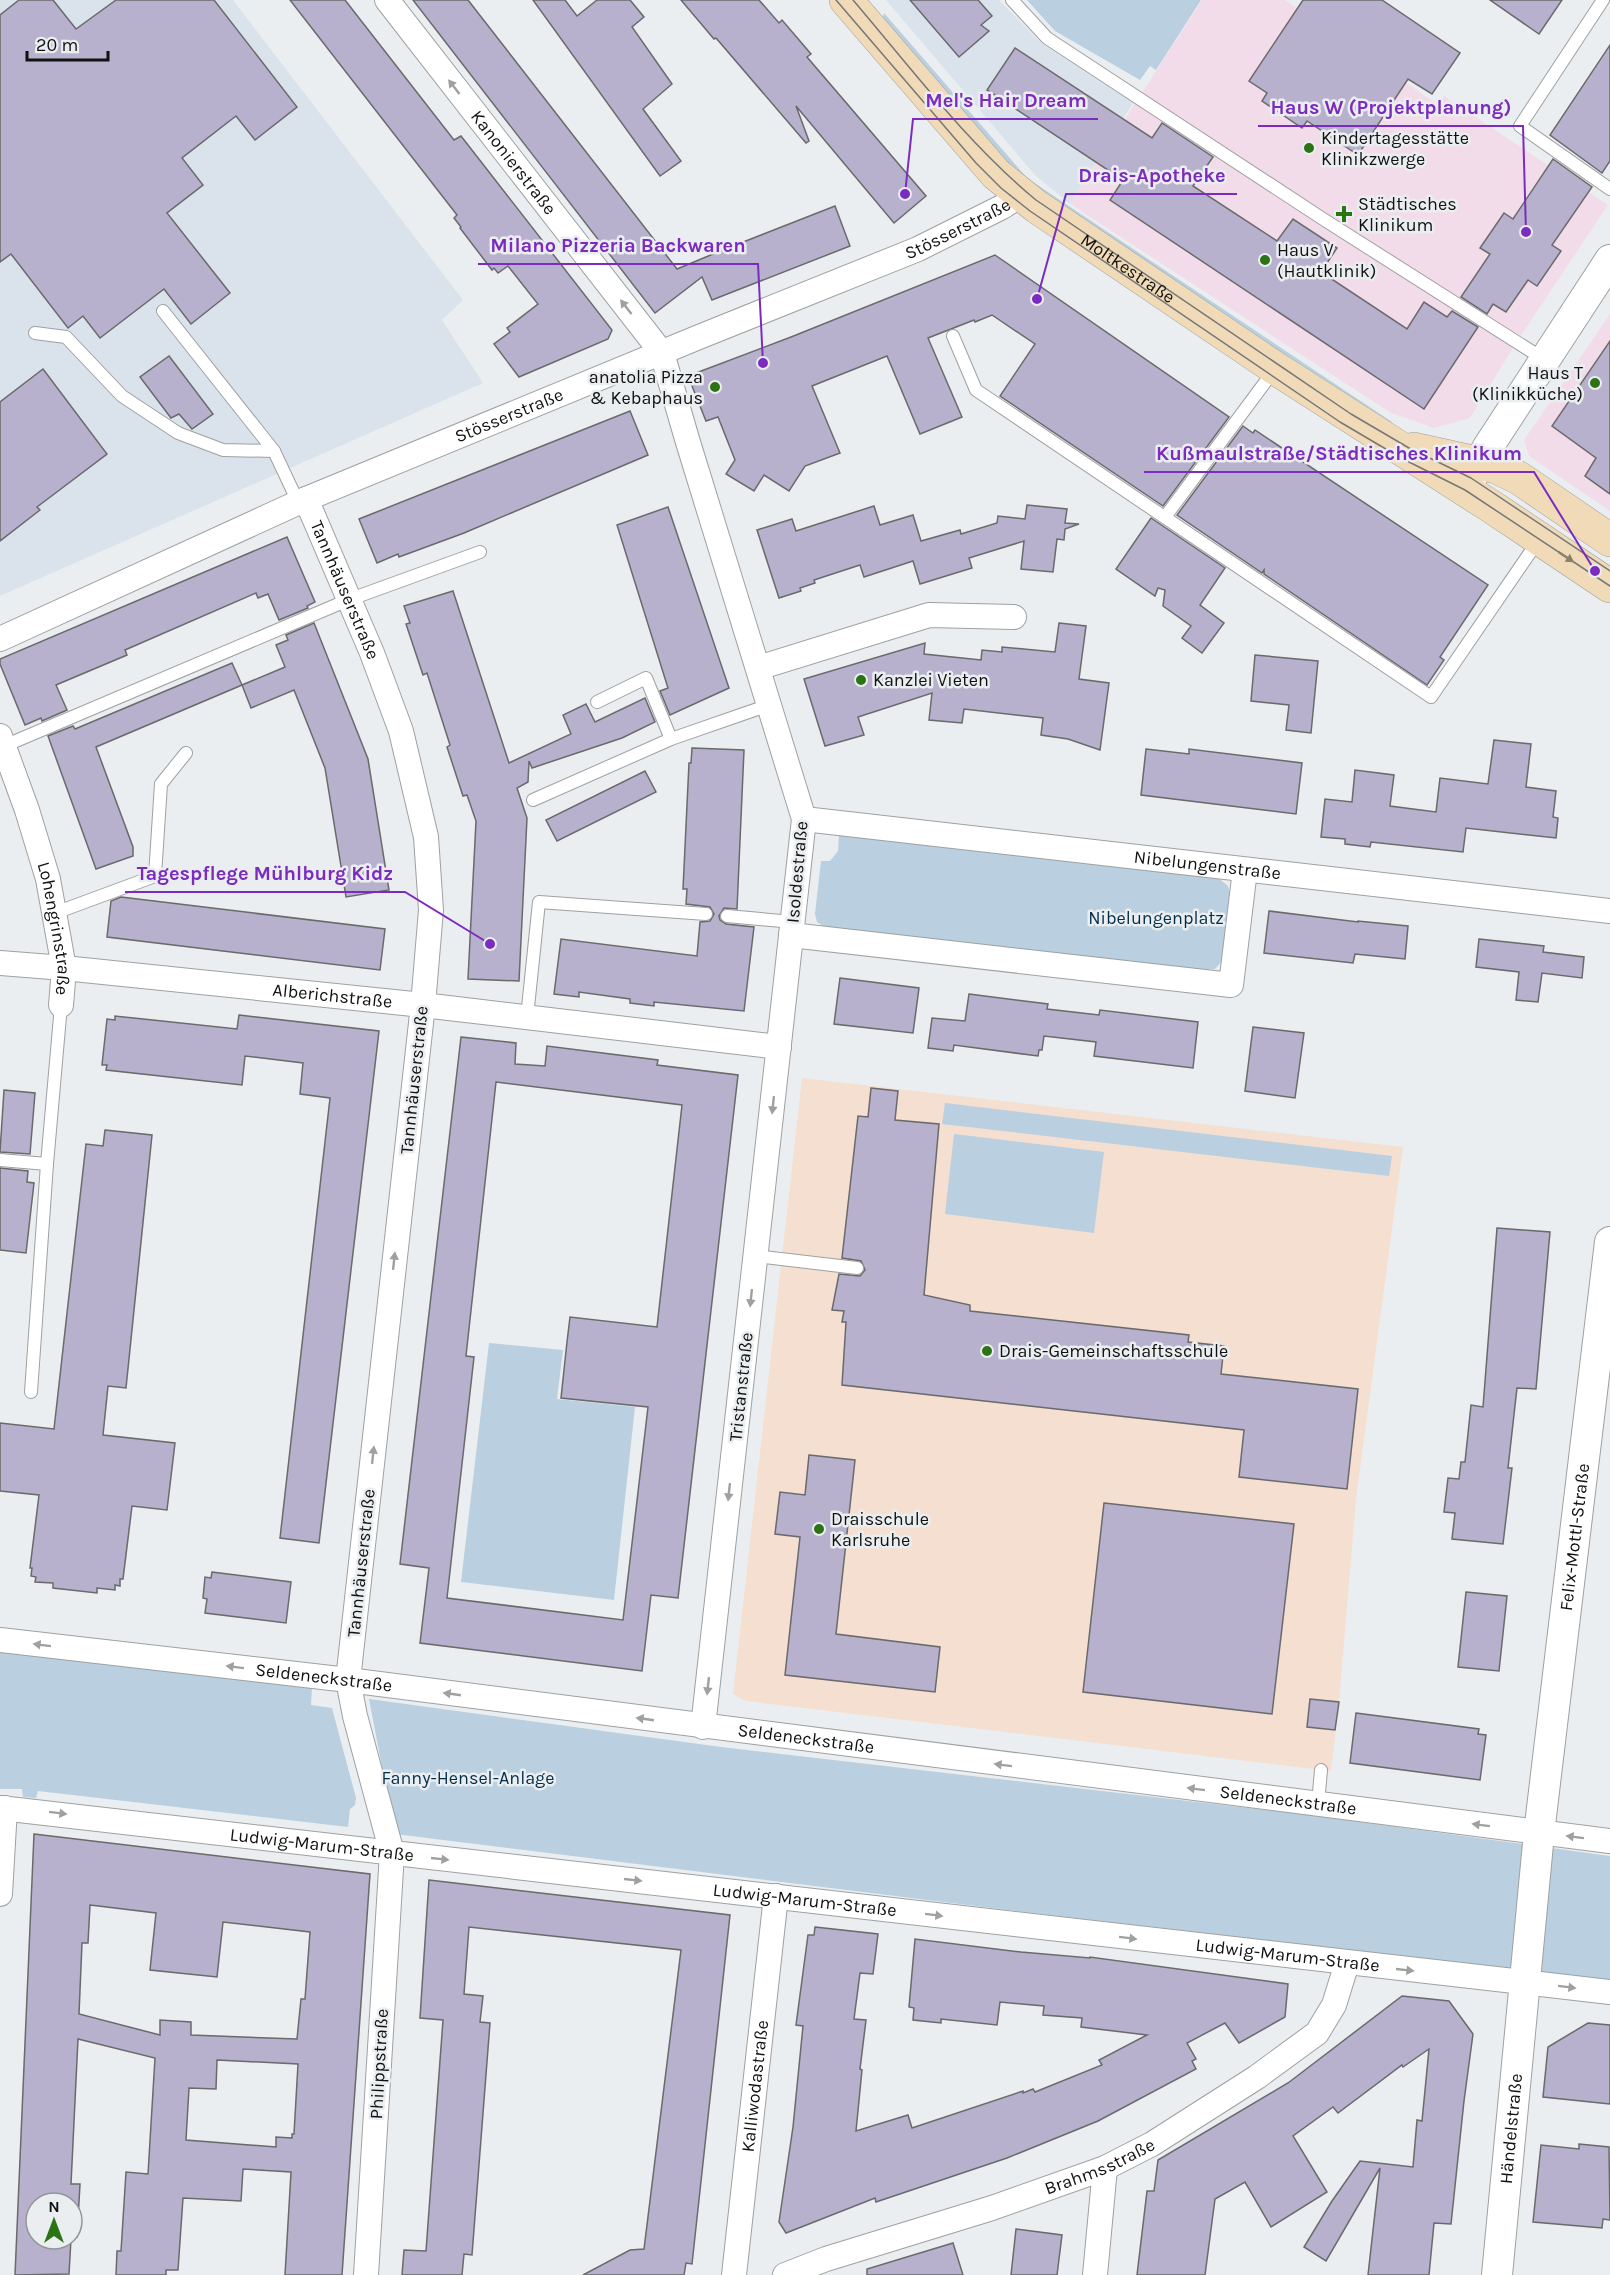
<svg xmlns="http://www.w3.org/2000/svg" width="1610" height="2275" viewBox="0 0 1610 2275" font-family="Karla,sans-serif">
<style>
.built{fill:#dae3eb}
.education{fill:#f4dfd1}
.medical{fill:#f3dce9}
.green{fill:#bacfdf}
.building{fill:#b7b1cd;stroke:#6a696c;stroke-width:1.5;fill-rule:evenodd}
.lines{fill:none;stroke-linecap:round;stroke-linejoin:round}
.service-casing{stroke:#9ea0a2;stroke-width:14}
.minor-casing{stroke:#9ea0a2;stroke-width:26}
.tertiary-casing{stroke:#9ea0a2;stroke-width:32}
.secondary-casing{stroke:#9ea0a2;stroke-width:34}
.service{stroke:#fff;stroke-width:12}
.minor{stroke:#fff;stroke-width:24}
.tertiary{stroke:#fff;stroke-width:30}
.secondary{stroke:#f0dab7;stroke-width:33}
.tram{stroke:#757778;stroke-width:1.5}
.oneway{fill:#9fa0a0}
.oneway2{fill:#8b806c}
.poi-dot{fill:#2c7315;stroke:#ebeef0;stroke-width:2}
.labels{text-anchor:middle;stroke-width:5;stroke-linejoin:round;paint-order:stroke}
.poi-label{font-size:18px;fill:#101111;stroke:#ebeef0;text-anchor:start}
.street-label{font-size:18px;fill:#101111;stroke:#ebeef0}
.park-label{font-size:18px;fill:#002e4b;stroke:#ebeef0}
.leader{fill:none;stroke:#7b2cbf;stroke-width:2}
.callout-dot{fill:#7b2cbf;stroke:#ebeef0;stroke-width:2}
.callout-label{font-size:20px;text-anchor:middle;font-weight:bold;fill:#7b2cbf;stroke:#ebeef0;stroke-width:5;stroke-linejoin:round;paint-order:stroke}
</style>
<rect width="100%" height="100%" fill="#ebeef0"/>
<g class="built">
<polygon points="0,0 233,0 463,300 442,320 483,383 0,596"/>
<polygon points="886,0 999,0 1041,43 1133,103 1070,204 1035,175"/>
</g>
<polygon class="education" points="802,1078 1403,1147 1356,1499 1339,1702 1331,1771 746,1701 733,1694"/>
<g class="medical">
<polygon points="1202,0 1285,0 1437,104 1444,96 1608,205 1516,343 1470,418 1434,428 1391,413 1070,204"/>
<polygon points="1610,314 1610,511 1529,456 1524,440"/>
</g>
<g class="green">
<polygon points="1027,0 1201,0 1156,70 1150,66 1140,80 1055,31"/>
<polygon points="884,13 1027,178 1392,422 1391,425 1024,183 882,19"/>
<polygon points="839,834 1217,877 1228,886 1232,901 1223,960 1215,969 1201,970 826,928 817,922 815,914 821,861 830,861 838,851"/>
<polygon points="945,1103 1392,1156 1389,1176 942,1124"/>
<polygon points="954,1134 1104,1152 1094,1233 945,1214"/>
<polygon points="489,1343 563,1350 557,1399 635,1407 614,1600 461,1582"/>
<polygon points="0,1650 312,1688 311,1705 332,1708 356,1798 355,1805 350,1809 348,1827 38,1791 36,1798 23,1797 22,1789 0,1789"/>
<polygon points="369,1699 721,1747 1309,1815 1610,1856 1610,1980 1033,1913 395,1834"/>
</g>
<g class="building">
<polygon points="19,0 53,0 76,29 116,0 214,0 297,107 255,140 236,116 182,158 203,185 167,213 230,293 191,324 164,289 100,338 83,316 68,328 11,254 0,262 0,15"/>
<polygon points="290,0 345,0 454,140 461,136 612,330 608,339 519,377 494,344 510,332 507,328 538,304 508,266 498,273 494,268 492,270 460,228 461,227 454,218 457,215"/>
<polygon points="413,0 468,0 677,269 713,254 711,250 731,242 733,246 835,206 850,246 712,300 702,277 655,313"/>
<polygon points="533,0 565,0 577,16 597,0 630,0 644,17 632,27 672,84 643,109 681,161 660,176"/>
<polygon points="681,0 759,0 779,23 782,20 811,54 807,57 926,196 894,223 796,106 809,141 806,143 716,38 714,39"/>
<polygon points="910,0 978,0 992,16 981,25 989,31 959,57"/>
<polygon points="1303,0 1382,0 1460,53 1432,94 1408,79 1358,155 1307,121 1302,128 1262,101 1267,93 1249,81"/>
<polygon points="1490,0 1562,0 1539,34"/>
<polygon points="1610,45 1610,161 1602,173 1550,135"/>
<polygon points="1015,48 1152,138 1162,123 1213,157 1193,186 1277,241 1293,219 1337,248 1321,272 1407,329 1424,302 1447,317 1452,311 1478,327 1424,409 1110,200 1123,180 987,90"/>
<polygon points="1553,159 1592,187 1552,245 1561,251 1537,286 1528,280 1506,312 1493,304 1487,314 1461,297 1490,254 1480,248 1504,213 1513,219"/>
<polygon points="995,255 1229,417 1163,506 1000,396 1035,344 992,315 975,322 974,320 928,338 962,417 920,434 887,356 812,386 840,453 805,466 789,491 764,475 754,491 726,474 735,460 718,417 706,421 688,376 791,337"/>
<polygon points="1610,341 1610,494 1585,476 1596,458 1552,426"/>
<polygon points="169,356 213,414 192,429 179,414 171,418 140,377"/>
<polygon points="43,369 107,454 37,507 40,510 0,541 0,402"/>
<polygon points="630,411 648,455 464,533 399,557 398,554 377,563 359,519"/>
<polygon points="1243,426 1253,433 1255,430 1488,585 1440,657 1444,660 1427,685 1264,574 1264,570 1262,573 1177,515"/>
<polygon points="1027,505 1067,509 1065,523 1079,524 1065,529 1064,540 1057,539 1053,572 1021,569 1024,541 969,558 972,568 920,584 913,561 864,577 860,565 814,580 815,583 800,588 801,591 779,598 757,530 792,519 796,531 874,506 880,525 913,515 921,541 960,530 961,534 997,523 998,516 1025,519"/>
<polygon points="668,507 729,688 670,715 660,691 668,688 617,525"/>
<polygon points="1151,518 1225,568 1200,605 1224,623 1202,653 1182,638 1191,626 1163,606 1165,590 1158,588 1155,596 1116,569"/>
<polygon points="287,537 315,602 307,606 308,608 279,620 268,594 258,598 256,593 125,650 127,655 56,685 67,710 42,721 41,718 25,725 0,664 0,659"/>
<polygon points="453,591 509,763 571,734 563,715 586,704 595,722 645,698 655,722 622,738 532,768 529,761 528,782 517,788 527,818 519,981 468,979 476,821 467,795 463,796 447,747 450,745 427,673 423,675 406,624 410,623 404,606"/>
<polygon points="314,623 368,759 389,890 346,897 325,768 294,690 251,708 242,685 285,667 276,645 288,640 286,635"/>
<polygon points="1059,623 1086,626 1079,679 1109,683 1100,750 1068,739 1041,735 1043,718 964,709 962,723 929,720 932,693 858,717 864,735 825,746 804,679 925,643 924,654 981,660 982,650 1002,652 1002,647 1055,652"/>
<polygon points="1255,655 1318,661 1311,733 1286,730 1289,705 1251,701"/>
<polygon points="232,663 242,685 96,747 133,847 133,856 96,869 48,736 73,726 75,729"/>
<polygon points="1494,740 1531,744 1526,787 1556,791 1553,817 1558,818 1556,838 1466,828 1463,852 1371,842 1370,847 1345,844 1345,839 1321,837 1325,799 1352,802 1355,770 1394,775 1390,806 1436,812 1440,778 1488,784"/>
<polygon points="692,748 744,750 737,909 724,908 719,916 720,920 726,924 754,927 744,1011 654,1002 654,1006 630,1003 630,999 579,992 579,997 554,994 561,939 697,956 700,922 710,921 714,914 710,907 686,904 687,889 683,889 689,763 691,763"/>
<polygon points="1146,749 1189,754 1189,749 1302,763 1296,814 1141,795"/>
<polygon points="645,771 656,792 557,841 546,820"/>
<polygon points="121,897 385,929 380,970 107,937 111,901"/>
<polygon points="1269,911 1358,922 1358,921 1408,926 1405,959 1355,954 1353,963 1264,953"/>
<polygon points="1479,939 1544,946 1543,952 1584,957 1582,978 1542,973 1538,1002 1516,1000 1519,972 1476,967"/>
<polygon points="840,978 919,988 913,1033 834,1024"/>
<polygon points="969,994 1048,1004 1047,1009 1099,1015 1100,1010 1198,1022 1193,1068 1094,1056 1096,1042 1044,1036 1042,1050 1039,1050 1038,1056 954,1045 953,1051 928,1048 932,1018 965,1021"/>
<polygon points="239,1015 379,1031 319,1543 280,1538 330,1098 300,1094 303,1063 245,1056 242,1085 106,1070 107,1065 102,1065 107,1019 115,1020 115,1016 237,1029"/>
<polygon points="1253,1027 1304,1033 1295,1098 1245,1091"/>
<path d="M461,1037L516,1043L515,1064L545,1066L547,1046L658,1060L657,1065L738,1075L678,1598L651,1595L642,1671L420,1643L429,1568L400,1564ZM496,1082L682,1105L657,1327L570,1317L567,1342L561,1398L648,1407L623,1620L447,1598L474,1357L466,1356Z"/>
<polygon points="871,1088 898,1091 895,1120 939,1124 924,1295 970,1305 970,1311 1189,1335 1188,1342 1224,1346 1221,1374 1358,1389 1347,1489 1239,1477 1244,1430 842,1385 846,1322 842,1322 844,1311 832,1310 839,1274 860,1276 865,1270 861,1261 842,1258 858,1116 868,1117"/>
<polygon points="4,1090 35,1093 30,1154 0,1152"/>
<polygon points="105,1130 152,1135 126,1388 108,1386 103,1435 175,1443 167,1510 132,1506 123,1579 120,1579 120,1586 115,1585 115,1590 97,1588 97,1593 53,1588 53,1583 35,1582 36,1577 31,1576 32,1568 30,1568 39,1495 0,1491 0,1423 54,1429 86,1144 103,1146"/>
<polygon points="0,1168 28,1171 27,1182 34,1183 26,1253 0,1250"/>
<polygon points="1497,1228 1550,1232 1536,1389 1517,1388 1508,1468 1512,1468 1503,1544 1452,1539 1455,1513 1444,1512 1448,1478 1459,1479 1461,1462 1465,1462 1471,1405 1483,1407"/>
<polygon points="809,1455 855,1460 836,1634 940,1647 935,1692 785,1675 800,1537 775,1534 780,1492 805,1495"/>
<polygon points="1104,1503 1294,1524 1272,1714 1083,1692"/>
<polygon points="212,1572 291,1582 286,1623 205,1613 207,1599 203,1598 205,1577 211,1578"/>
<polygon points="1466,1592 1507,1596 1499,1671 1458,1667"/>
<polygon points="1310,1699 1339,1702 1335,1730 1307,1727"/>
<polygon points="1356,1713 1479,1729 1478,1734 1486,1735 1480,1780 1350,1763"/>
<path d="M34,1834L370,1874L342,2275H285L291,2172L243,2169L241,2201L183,2198L178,2270H166V2275H116L117,2251H121L126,2172L148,2174L155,2058L78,2039L71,2184H80L77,2237L72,2236V2203H36V2239H71L69,2274L15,2275ZM90,1905L156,1913L150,1970L217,1977L223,1922L310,1932L305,1999H301L297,2039L191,2035V2022L160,2020V2035L79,2014L82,1943H88ZM217,2060L298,2064L294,2134H292V2138L276,2137V2147L186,2140L189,2088L216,2089Z"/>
<polygon points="429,1880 730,1915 692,2264 686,2263 684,2275 583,2275 630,2250 644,2249 681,1950 469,1927 464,1994 483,1996 480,2022 490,2023 472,2255 464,2254 462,2275 402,2275 404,2250 426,2251 443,2020 420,2018"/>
<polygon points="815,1927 878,1934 873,1974 860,1973 854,2019 866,2020 860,2069 862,2070 856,2131 908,2115 912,2128 1023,2091 1023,2093 1033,2089 1035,2092 1102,2065 1099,2060 1147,2035 1081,2027 1082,2018 1043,2015 1044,2006 1000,2002 997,2025 941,2019 941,2023 913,2020 914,2008 909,2007 915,1939 1021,1952 1090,1958 1090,1957 1288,1984 1285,2017 1239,2043 1225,2023 1187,2043 1196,2059 1192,2061 1196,2069 1098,2121 1007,2158 876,2202 875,2198 786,2233 779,2222 793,2127 803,2026 796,2025 808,1935 814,1935"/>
<polygon points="1402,1996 1449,2001 1473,2034 1464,2101 1451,2224 1434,2223 1429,2275 1368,2275 1380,2168 1326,2261 1304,2247 1332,2201 1360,2161 1413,2167 1417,2120 1422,2121 1429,2049 1403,2067 1402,2065 1338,2113 1333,2107 1293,2136 1327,2192 1271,2227 1245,2182 1215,2199 1205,2275 1137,2275 1147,2191 1154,2191 1158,2160 1288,2083"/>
<polygon points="1588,2023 1610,2025 1610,2104 1543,2097 1548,2047"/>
<polygon points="1579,2144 1609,2147 1610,2220 1603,2219 1602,2228 1533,2222 1541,2145 1579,2149"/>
<polygon points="1016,2229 1062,2235 1057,2275 1011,2275"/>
<polygon points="953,2243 963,2275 867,2275 867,2269"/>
</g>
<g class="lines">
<g class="service-casing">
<g id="service">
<polyline points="1012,0 1047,38 1323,219 1545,360"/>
<polyline points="1603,0 1520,126 1610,189"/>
<polyline points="163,311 274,451 298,502"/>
<polyline points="35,333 66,337 122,396 178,433 223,450 274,451"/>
<polyline points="953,336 976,390 1431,697 1538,541"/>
<polyline points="1165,517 1275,369"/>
<polyline points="597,702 646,678 671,739"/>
<polyline points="4,746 348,600 480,552"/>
<polyline points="533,800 671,739 769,705"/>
<polyline points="55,913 155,876 161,784 186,753"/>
<polyline points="727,916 793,922"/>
<polyline points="527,1017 539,902 706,914"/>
<polyline points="0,1160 47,1164"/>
<polyline points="756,1256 857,1268"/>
<polyline points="31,1392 47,1164 61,1005"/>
<polyline points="1318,1804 1321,1770"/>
</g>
</g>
<g class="minor-casing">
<g id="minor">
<path id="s1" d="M387,0L662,353L687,439L804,819L703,1727"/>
<path id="s2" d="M306,499L372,653L401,731L426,837L431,910L423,1005L348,1680L355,1716L392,1853L366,2275"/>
<path id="s3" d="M0,639L306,499L699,337L918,249L1002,207L1021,195"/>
<polyline points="758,668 929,615 1014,617"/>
<path id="s4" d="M0,736L27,810L48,879L64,968L61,1005"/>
<path id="s5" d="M804,819L1610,911"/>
<polyline points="791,935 1231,985 1245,870"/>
<path id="s6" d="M0,963L64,968L423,1005L779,1047"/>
<path id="s7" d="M0,1640L348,1680L1610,1841"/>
<path id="s8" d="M0,1808L1610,1992"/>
<polyline points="0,1894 5,1808"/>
<path id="s9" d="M734,2275L776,1896"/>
<path id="s10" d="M785,2275L826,2259L992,2208L1105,2168L1152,2144L1257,2077L1317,2033L1334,2005L1347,1963"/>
<polyline points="1095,2275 1105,2168"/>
</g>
</g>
<g class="tertiary-casing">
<g id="tertiary">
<polyline points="1468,484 1488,447 1610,260"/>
<path id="s11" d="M1497,2275L1539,1833L1610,1242"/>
</g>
</g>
<g class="secondary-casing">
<g id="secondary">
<path id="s12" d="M846,0L996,174L1037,207L1275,368L1492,507L1610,586"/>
<polyline points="1414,449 1496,467 1519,478 1610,540"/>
</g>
</g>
<use href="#service" class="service"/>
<use href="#minor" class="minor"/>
<use href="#tertiary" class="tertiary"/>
<use href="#secondary" class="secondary"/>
<g class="tram">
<polyline points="836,0 976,163 1001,188 1030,211 1340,422 1401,458 1465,490 1610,586"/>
<path d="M853,0C911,68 967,143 1036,200L1351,414L1409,448L1471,478L1610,571"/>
</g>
</g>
<defs><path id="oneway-solid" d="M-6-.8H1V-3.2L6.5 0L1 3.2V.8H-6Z" transform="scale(1.5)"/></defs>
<g class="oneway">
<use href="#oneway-solid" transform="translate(454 87) rotate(-128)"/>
<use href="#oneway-solid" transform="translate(626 307) rotate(-128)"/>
<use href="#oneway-solid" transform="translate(773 1105) rotate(96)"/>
<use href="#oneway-solid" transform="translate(394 1261) rotate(-84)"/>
<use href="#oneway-solid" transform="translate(751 1298) rotate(96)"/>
<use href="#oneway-solid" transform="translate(373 1455) rotate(-84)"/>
<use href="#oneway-solid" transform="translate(729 1492) rotate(96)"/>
<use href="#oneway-solid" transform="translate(42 1645) rotate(-173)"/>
<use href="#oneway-solid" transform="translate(235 1667) rotate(-173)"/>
<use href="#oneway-solid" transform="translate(708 1686) rotate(96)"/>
<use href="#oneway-solid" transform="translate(452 1694) rotate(-172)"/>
<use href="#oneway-solid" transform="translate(645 1719) rotate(-172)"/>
<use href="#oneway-solid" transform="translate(1003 1765) rotate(-173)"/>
<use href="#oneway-solid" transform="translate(1196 1789) rotate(-173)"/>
<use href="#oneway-solid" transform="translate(58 1813) rotate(7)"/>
<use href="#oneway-solid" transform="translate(1481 1825) rotate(-173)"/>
<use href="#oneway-solid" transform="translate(1575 1837) rotate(-173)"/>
<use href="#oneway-solid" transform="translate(440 1859) rotate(6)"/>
<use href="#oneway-solid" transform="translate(633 1880) rotate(6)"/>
<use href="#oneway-solid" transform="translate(934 1915) rotate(7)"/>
<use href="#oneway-solid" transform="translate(1128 1938) rotate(7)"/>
<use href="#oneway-solid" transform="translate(1405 1970) rotate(6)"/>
<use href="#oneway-solid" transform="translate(1567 1987) rotate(7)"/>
</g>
<use class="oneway2" href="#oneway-solid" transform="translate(1566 557) rotate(33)"/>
<g class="poi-dot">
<circle cx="1309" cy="148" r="6"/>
<path d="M1341 205h6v6h6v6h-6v6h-6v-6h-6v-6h6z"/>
<circle cx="1265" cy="260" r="6"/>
<circle cx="1595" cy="383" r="6"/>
<circle cx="715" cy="387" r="6"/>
<circle cx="861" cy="680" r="6"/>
<circle cx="987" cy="1351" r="6"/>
<circle cx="819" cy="1529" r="6"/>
</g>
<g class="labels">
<g class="poi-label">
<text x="1321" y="144">Kindertagesstätte<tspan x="1321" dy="21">Klinikzwerge</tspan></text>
<text x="1358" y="210">Städtisches<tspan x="1358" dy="21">Klinikum</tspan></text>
<text x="1277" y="256">Haus V<tspan x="1277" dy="21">(Hautklinik)</tspan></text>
<text x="1583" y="379" text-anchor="end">Haus T<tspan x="1583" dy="21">(Klinikküche)</tspan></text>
<text x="703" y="383" text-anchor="end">anatolia Pizza<tspan x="703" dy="21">&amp; Kebaphaus</tspan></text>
<text x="873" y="686">Kanzlei Vieten</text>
<text x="999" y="1357">Drais-Gemeinschaftsschule</text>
<text x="831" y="1525">Draisschule<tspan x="831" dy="21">Karlsruhe</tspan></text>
</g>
<g class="street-label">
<text dy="6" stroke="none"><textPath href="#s1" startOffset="206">Kanonierstraße</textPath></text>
<text dy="6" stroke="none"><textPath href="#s3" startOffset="1042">Stösserstraße</textPath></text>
<text dy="6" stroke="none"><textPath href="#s12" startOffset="392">Moltkestraße</textPath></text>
<text dy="6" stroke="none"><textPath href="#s3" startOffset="556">Stösserstraße</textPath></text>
<text dy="6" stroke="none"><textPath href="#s2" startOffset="99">Tannhäuserstraße</textPath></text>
<text dy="6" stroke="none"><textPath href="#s5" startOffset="406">Nibelungenstraße</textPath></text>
<text transform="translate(797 872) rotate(-85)" y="6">Isoldestraße</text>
<text dy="6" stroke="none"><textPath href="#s4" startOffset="201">Lohengrinstraße</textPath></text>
<text dy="6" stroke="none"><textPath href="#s6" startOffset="334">Alberichstraße</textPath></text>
<text transform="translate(414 1080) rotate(-84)" y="6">Tannhäuserstraße</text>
<text transform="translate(741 1387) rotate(-84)" y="6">Tristanstraße</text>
<text dy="6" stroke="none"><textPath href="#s11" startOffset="742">Felix-Mottl-Straße</textPath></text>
<text transform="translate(361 1563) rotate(-84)" y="6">Tannhäuserstraße</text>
<text dy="6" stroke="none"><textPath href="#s7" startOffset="326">Seldeneckstraße</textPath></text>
<text dy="6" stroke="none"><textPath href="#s7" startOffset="812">Seldeneckstraße</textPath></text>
<text dy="6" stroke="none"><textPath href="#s7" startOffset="1298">Seldeneckstraße</textPath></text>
<text dy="6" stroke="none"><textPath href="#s8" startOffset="324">Ludwig-Marum-Straße</textPath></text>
<text dy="6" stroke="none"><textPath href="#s8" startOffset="810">Ludwig-Marum-Straße</textPath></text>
<text dy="6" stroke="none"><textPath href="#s8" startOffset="1296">Ludwig-Marum-Straße</textPath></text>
<text transform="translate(379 2064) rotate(-87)" y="6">Philippstraße</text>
<text dy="6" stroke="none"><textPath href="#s9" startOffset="190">Kalliwodastraße</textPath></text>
<text dy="6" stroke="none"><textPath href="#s11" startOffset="147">Händelstraße</textPath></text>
<text dy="6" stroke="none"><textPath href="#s10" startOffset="333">Brahmsstraße</textPath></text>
</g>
<g class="park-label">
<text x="1156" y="924">Nibelungenplatz</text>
<text x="468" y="1784">Fanny-Hensel-Anlage</text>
</g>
</g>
<path class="leader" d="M905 194L913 119H1098M1526 232L1523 126H1258M1037 299L1066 194H1237M763 363L758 264H478M1595 571L1534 472H1144M490 944L405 892H125"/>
<g class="callout-dot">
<circle cx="905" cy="194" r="6"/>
<circle cx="1526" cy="232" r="6"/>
<circle cx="1037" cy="299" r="6"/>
<circle cx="763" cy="363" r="6"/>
<circle cx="1595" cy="571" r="6"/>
<circle cx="490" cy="944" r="6"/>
</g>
<g class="callout-label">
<text x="1006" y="107">Mel's Hair Dream</text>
<text x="1391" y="114">Haus W (Projektplanung)</text>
<text x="1152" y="182">Drais-Apotheke</text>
<text x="618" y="252">Milano Pizzeria Backwaren</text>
<text x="1339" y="460">Kußmaulstraße/Städtisches Klinikum</text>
<text x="265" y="880">Tagespflege Mühlburg Kidz</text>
</g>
<g transform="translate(54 2221)"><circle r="28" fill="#ebeef0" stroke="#939697" stroke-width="1.5"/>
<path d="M0-4.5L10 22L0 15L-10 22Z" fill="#2c7315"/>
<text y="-9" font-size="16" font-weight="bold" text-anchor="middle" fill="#101111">N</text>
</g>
<path d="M27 51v9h81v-9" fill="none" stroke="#101111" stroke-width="3"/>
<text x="36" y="51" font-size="18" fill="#101111" stroke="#ebeef0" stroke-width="4.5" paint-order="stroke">20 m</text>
</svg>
